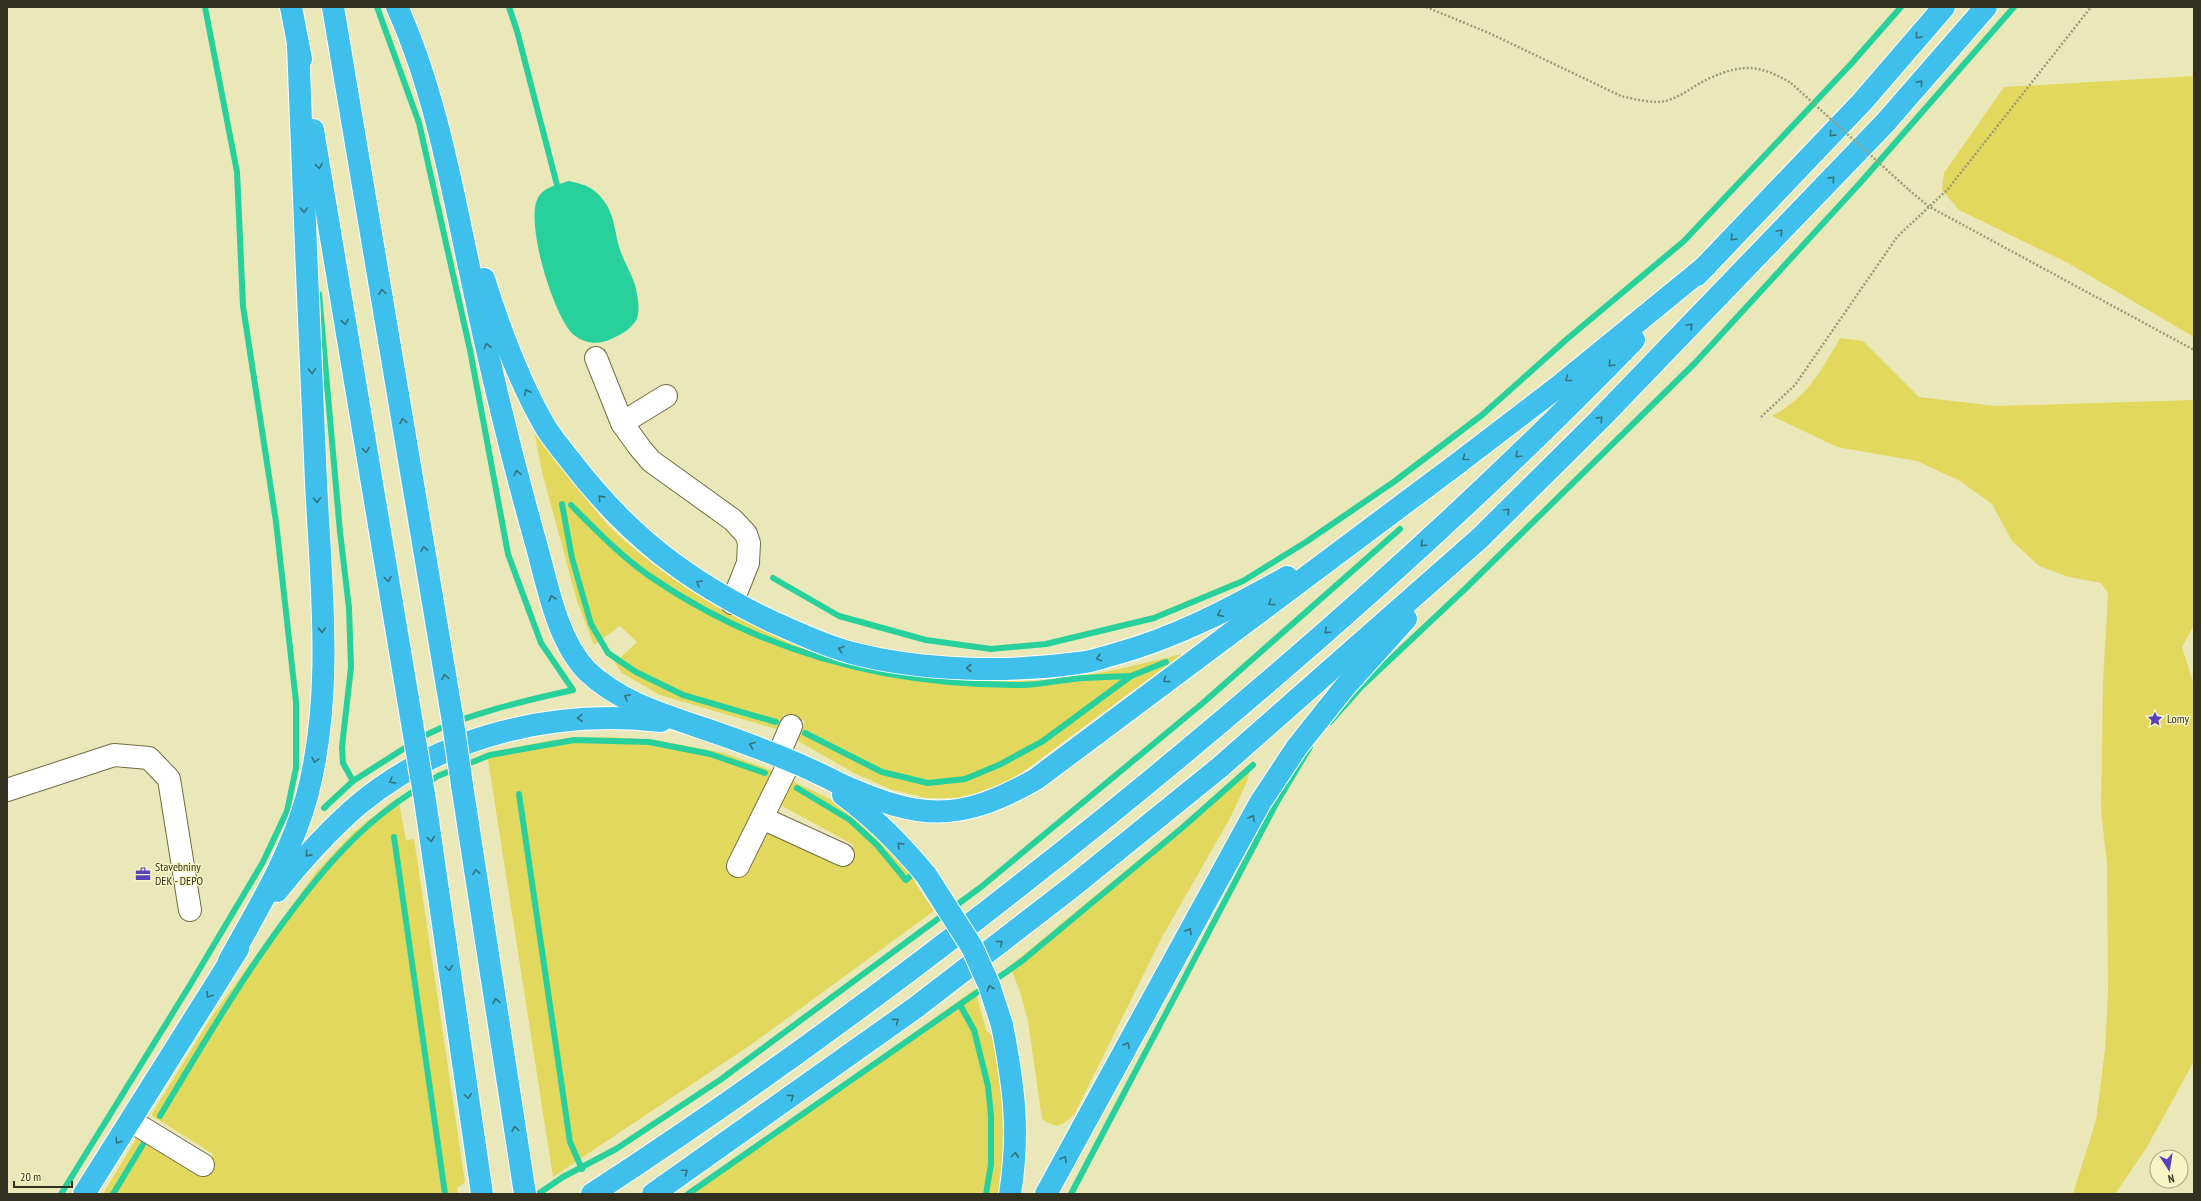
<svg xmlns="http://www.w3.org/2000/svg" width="2201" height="1201" viewBox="0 0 2201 1201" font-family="'PT Sans Narrow',sans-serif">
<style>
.green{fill:#e1d85d}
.water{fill:#28d19b}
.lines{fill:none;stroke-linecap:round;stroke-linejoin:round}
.stream{stroke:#28d19b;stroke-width:6}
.minor-casing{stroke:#716e44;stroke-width:24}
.highway-casing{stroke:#fff;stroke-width:24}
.path{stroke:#9d9c79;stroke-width:2.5;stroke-dasharray:2 2;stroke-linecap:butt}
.minor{stroke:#fff;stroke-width:22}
.highway{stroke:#3fc0ec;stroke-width:22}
.highway-bridge-casing{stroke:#fff;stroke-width:24;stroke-linecap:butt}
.path-bridge{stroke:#9d9c79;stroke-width:2.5;stroke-dasharray:2 2;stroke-linecap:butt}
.highway-bridge{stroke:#3fc0ec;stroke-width:22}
.oneway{stroke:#38717b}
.labels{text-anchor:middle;stroke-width:3;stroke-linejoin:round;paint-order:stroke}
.poi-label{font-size:12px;fill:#32311f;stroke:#f7f5c6;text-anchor:start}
</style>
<rect width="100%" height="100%" fill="#eae8b9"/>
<g class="green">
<polygon points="2194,76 2194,337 2068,263 1959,210 1942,190 1944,173 2004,87"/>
<path d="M1840,338L1863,341L1919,397L1995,406L2194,400V625L2182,647L2194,685V1061L2147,1147L2115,1194H2073L2096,1120L2105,1050L2108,990L2107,864L2101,810L2103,683L2108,593L2101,583L2069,577L2039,566L2012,541L1992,504L1960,481L1917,461L1837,447L1772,416C1807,398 1821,371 1840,338Z"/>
<path d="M534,429C553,455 572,481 592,506C599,514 606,524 614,531C729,637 866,681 1021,681C1075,681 1129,667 1182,654L1012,780L963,798H926L890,789L854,773L798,741L805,721L784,714L776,729L660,695L622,673L615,663L637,642L620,626L594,645L577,601L541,468Z"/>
<polygon points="609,737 656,740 724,753 773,771 745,873 770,829 843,863 854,845 780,805 792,781 828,798 862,819 915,877 915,883 934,911 752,1044 553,1177 487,753 553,740"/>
<path d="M1250,768L1247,782L1229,820L1162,937L1075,1113C1063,1126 1057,1130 1042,1119L1028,1021L1020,992L1010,966Z"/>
<polygon points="398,797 406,840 414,839 465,1182 457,1188 458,1194 103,1194 139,1134 203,1171 213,1154 151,1115 213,1015 317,871 354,832"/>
<polygon points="975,989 986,1030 997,1040 1009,1115 1004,1194 683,1194 777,1131"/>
</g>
<path class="water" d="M568,181C584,184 594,187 604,201C614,214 615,232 619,247C623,260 634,278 636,289C638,299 641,313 635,322C628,331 622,334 611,339C599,345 585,344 574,335C554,319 523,218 539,196C546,186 558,185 568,181Z"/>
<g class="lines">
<g class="stream">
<path d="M377,7L419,123L470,350L508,554L541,643L573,690C527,700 458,716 419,739"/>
<polyline points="509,7 517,31 557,185"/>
<polyline points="319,294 340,532 349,608 351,667 342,747 343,763 353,781"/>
<polyline points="562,504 572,558 591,624 608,653 636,672 683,695 776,722"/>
<path d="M571,505C596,530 620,555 648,575C761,653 885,686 1021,685C1038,685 1056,681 1073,679C1093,677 1112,677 1131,676"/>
<polyline points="773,578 839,616 926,640 991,649 1046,644 1154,618 1243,581 1306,542 1395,481 1482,415 1567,339 1684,241 1851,64 1901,7"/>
<polyline points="1330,722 1362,686 1465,589 1695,363 1861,182 2014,7"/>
<polyline points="805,733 882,772 928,783 965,779 1001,764 1043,741 1131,676 1166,662"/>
<polyline points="427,783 438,776 490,755 574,740 649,742 710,754 765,773"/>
<polyline points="797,788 850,820 877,845 906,880 914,873"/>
<polyline points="519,794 570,1142 582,1169"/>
<polyline points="324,808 353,781 411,744"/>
<polyline points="394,837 445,1194"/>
<polyline points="960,1005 974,1030 988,1086 991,1116 991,1164 986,1194"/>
<path d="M160,1116C197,1054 234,991 277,931C317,876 359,824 419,788"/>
<polyline points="61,1194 190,985 263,862 287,811 296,768 296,702 276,522 243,306 237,172 205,7"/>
<polyline points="113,1194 145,1141"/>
<polyline points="538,1194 563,1177 616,1149 720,1080 981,887 1204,702 1400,529"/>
<polyline points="688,1194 1022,961 1182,828 1253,765"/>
<polyline points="1071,1194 1277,802 1310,747"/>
</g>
<g class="minor-casing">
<g id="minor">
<polyline points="596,358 622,423 640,448 651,461 733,520 746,534 749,543 748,563 732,603"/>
<polyline points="622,423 666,396"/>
<polyline points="778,756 791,726"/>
<polyline points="7,790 114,755 149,758 169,779 190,910"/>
<polyline points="762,818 843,855"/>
<polyline points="738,866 790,761"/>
<polyline points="131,1121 203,1165"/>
</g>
</g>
<g class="highway-casing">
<g id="highway">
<polyline points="291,7 301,59"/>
<polyline points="333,7 452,716"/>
<path d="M397,7C436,93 452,189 472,281C490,368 511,455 535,540C547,582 556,639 587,671C621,704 671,717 714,732C743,742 770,752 798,764C812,770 826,777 840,784C920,820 959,823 1036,779L1457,464L1559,386L1706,266"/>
<polyline points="313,130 414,735"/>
<polyline points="1697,275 1862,102 1944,7"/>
<path d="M484,279C500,330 519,382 546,428C553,439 562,450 570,460C627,535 688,582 773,622C798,633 825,646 852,653C921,671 1008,673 1078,663C1090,662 1101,658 1112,655C1175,638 1230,609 1287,577"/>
<polyline points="462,785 525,1194"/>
<path d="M843,795C875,818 901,845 926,875"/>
<polyline points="425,800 482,1194"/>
<path d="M277,891C302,860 328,831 358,805C442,735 555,709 661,721"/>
<path d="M229,961C258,908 291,855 307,796C334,694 321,586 316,482C310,336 303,191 298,45"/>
<path d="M1002,1025C1014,1087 1020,1132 1010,1194"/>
<polyline points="84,1194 238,949"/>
<path d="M592,1194C770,1078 940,951 1106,817C1290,668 1468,511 1634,340"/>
<polyline points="653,1194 915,1008 1072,887 1219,768 1480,538 1599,420 1885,123 1986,7"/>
<polyline points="1046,1194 1260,803 1297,747 1344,688 1406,619"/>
</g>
</g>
<g class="path">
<path d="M1426,7L1489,33L1621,96C1635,99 1656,105 1669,100C1684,95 1696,84 1710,78C1744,63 1760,65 1791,83"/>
<polyline points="1909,190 1928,206 2194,350"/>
<polyline points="1761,417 1795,385 1897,237 1948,189 2091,7"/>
</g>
<use href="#minor" class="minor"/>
<use href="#highway" class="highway"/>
<g class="highway-bridge-casing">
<g id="highway-bridge">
<polyline points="452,716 462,785"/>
<polyline points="414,735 425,800"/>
<polyline points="926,875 972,947 989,985 1002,1025"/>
</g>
</g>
<polyline class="path-bridge" points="1791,83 1909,190"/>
<use href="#highway-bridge" class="highway-bridge"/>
</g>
<defs><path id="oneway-chevron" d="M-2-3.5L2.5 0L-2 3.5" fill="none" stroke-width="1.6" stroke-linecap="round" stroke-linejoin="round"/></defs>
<g class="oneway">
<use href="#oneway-chevron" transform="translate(1918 36) rotate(131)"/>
<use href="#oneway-chevron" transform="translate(1920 83) rotate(-49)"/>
<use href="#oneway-chevron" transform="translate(1832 134) rotate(133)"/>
<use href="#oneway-chevron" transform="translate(319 166) rotate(81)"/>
<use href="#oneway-chevron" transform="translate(1832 179) rotate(-46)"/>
<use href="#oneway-chevron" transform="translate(304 210) rotate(88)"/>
<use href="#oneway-chevron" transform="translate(1780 232) rotate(-46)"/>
<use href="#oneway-chevron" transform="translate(1733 238) rotate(134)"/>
<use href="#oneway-chevron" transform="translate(382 292) rotate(-99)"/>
<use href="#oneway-chevron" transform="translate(345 322) rotate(81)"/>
<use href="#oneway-chevron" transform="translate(1690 326) rotate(-46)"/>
<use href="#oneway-chevron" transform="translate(487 346) rotate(-103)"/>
<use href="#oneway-chevron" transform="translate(1611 364) rotate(134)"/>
<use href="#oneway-chevron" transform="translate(312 371) rotate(88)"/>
<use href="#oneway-chevron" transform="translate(1568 379) rotate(141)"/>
<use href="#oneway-chevron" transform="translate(527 392) rotate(-117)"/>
<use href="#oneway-chevron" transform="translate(1600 419) rotate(-45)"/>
<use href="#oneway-chevron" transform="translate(403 421) rotate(-99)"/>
<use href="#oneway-chevron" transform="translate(366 450) rotate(81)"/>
<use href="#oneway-chevron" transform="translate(1518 455) rotate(137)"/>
<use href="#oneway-chevron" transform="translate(1465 458) rotate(142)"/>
<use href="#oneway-chevron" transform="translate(517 473) rotate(-103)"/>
<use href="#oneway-chevron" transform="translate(601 498) rotate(-132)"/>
<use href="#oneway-chevron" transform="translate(317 500) rotate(88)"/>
<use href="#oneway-chevron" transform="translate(1507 511) rotate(-45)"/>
<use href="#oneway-chevron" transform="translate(1423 544) rotate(138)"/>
<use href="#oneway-chevron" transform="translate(424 549) rotate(-99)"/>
<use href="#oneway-chevron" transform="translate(388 579) rotate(81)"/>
<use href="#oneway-chevron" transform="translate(699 583) rotate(-149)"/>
<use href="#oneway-chevron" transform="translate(552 598) rotate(-106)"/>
<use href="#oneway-chevron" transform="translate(1271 603) rotate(144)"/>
<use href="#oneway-chevron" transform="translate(1220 614) rotate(154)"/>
<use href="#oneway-chevron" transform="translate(322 630) rotate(88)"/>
<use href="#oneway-chevron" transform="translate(1327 631) rotate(138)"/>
<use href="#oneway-chevron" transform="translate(841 649) rotate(-160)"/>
<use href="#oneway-chevron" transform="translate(1099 658) rotate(165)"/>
<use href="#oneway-chevron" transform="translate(969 668) rotate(-180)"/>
<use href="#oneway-chevron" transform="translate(445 677) rotate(-99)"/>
<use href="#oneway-chevron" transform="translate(1166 680) rotate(143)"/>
<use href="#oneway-chevron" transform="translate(627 697) rotate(-152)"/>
<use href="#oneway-chevron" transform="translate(580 718) rotate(177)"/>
<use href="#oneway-chevron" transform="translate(752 745) rotate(-159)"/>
<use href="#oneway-chevron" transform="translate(315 760) rotate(102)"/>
<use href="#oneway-chevron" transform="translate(392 781) rotate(149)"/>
<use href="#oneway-chevron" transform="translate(1252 818) rotate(-61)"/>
<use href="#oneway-chevron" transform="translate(431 839) rotate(82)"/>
<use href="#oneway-chevron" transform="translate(900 845) rotate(-134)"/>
<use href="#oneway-chevron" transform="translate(308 854) rotate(132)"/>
<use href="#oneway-chevron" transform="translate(476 872) rotate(-99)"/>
<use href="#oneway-chevron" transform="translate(1189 931) rotate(-61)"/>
<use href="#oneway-chevron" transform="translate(1000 943) rotate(-38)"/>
<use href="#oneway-chevron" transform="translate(449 968) rotate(82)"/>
<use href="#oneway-chevron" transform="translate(990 988) rotate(-109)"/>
<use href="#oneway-chevron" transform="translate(209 995) rotate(122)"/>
<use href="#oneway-chevron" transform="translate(496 1001) rotate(-99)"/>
<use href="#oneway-chevron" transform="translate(896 1021) rotate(-36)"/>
<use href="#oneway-chevron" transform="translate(1127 1045) rotate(-61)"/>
<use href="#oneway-chevron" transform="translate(468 1096) rotate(82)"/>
<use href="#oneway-chevron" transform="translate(791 1097) rotate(-36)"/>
<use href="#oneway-chevron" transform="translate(515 1129) rotate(-99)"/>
<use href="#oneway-chevron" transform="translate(118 1141) rotate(123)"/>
<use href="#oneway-chevron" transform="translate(1015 1155) rotate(-86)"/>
<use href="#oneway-chevron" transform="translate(1064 1159) rotate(-61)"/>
<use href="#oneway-chevron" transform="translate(685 1172) rotate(-35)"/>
</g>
<defs>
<g id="sight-bare" transform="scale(1.2)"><path d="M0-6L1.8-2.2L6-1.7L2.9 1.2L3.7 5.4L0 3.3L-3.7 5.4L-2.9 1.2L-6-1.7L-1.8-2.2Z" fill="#5742ba" stroke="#f7f5c6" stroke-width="2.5" paint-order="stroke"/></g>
<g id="office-bare" transform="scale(1.2)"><path d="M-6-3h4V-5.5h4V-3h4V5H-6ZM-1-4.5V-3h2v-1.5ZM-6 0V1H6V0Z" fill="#5742ba" stroke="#f7f5c6" stroke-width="2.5" paint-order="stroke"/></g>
</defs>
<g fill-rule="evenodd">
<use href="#sight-bare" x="2155" y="719"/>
<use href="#office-bare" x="143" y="874"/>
</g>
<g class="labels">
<g class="poi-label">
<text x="2167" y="723">Lomy</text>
<text x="155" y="871">Stavebniny<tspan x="155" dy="14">DEK - DEPO</tspan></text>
</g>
</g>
<rect width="2201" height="1201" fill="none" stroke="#32311f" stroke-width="16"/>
<g transform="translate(2169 1169) rotate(168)"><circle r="19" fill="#f7f5c6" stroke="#a8a783"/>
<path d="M0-3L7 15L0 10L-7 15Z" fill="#5742ba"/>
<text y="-6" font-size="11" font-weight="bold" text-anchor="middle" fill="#32311f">N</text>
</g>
<path d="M14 1181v6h58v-6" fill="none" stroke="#32311f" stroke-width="2"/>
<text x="20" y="1181" font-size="12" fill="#32311f" stroke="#f7f5c6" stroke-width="3" paint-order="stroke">20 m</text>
</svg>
